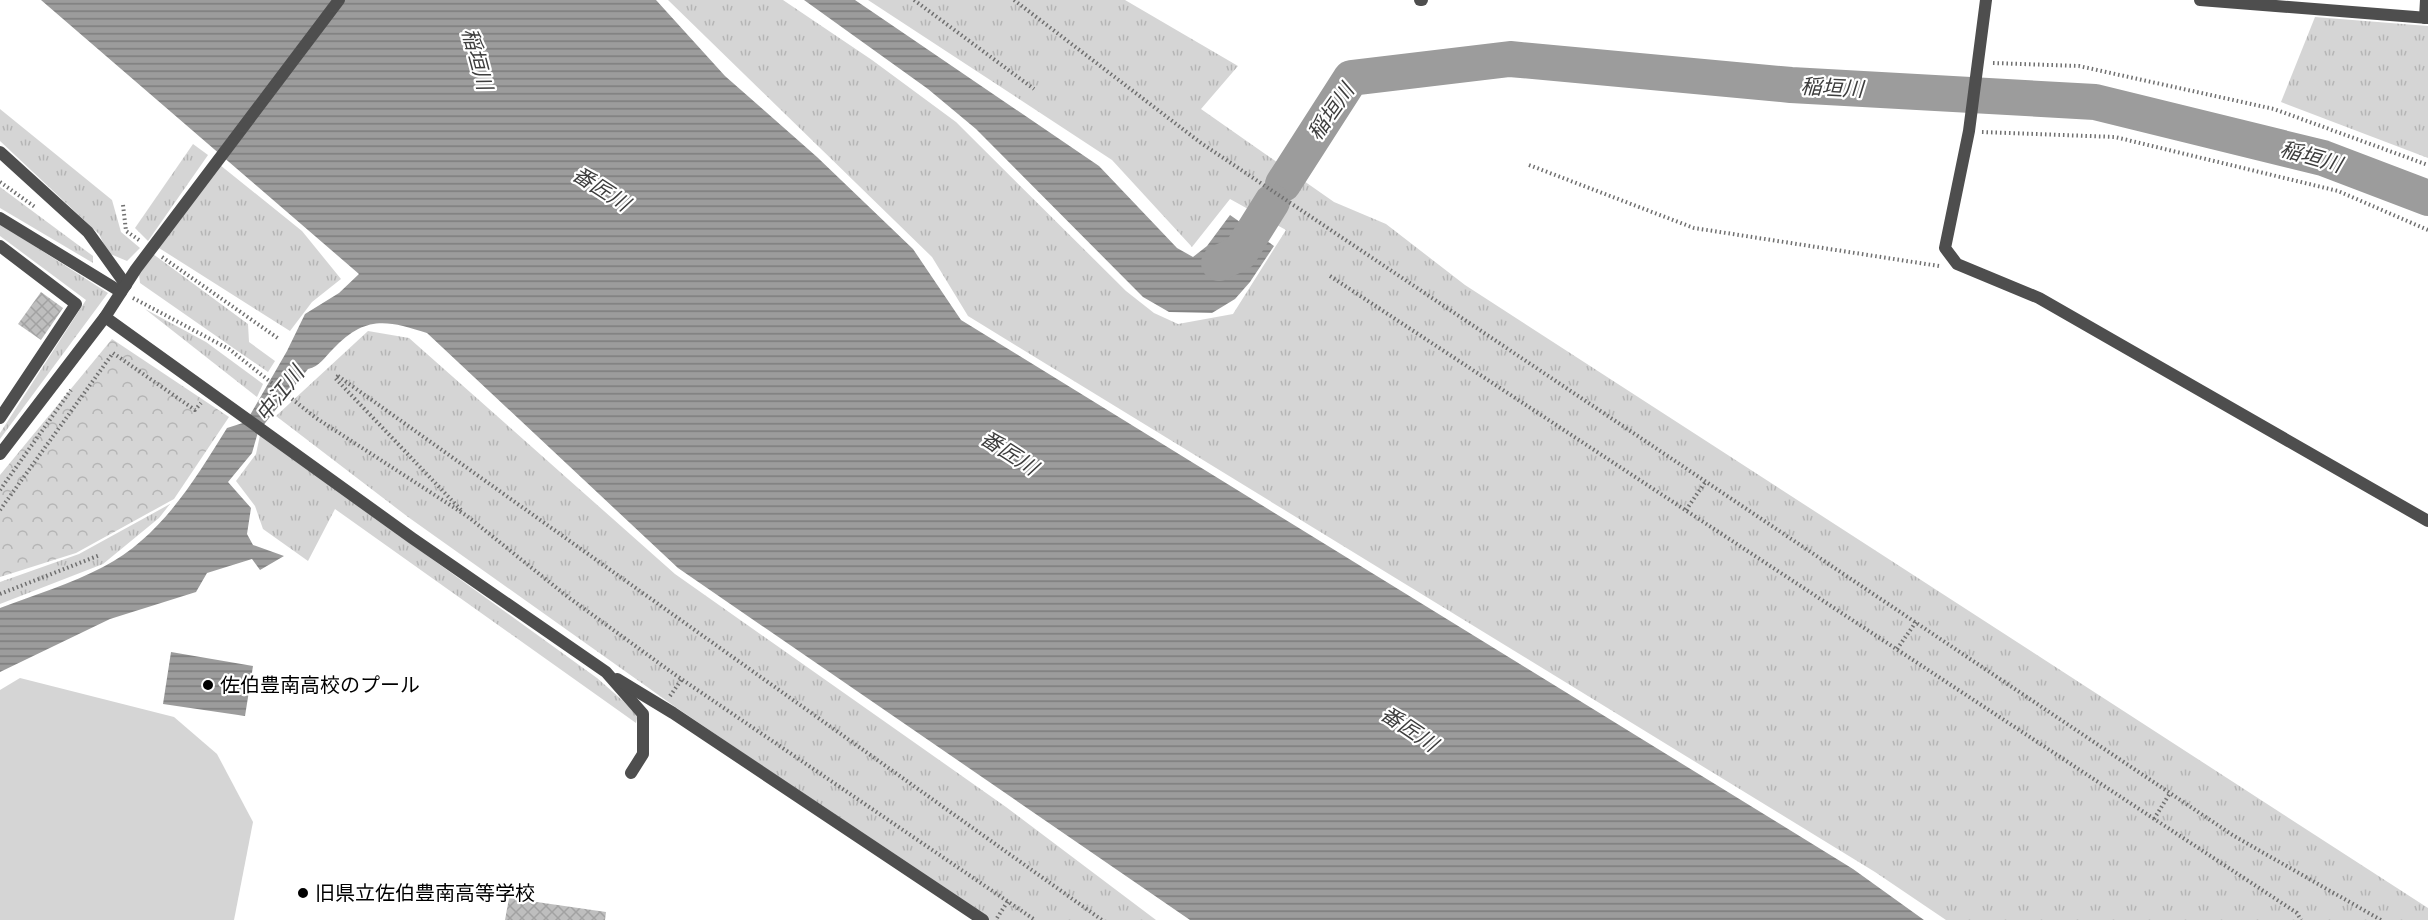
<svg xmlns="http://www.w3.org/2000/svg" width="2428" height="920" viewBox="0 0 2428 920" font-family="Inter,'Noto Sans JP',sans-serif">
<style>
.grass{fill:url(#grass-tufts)}
.park{fill:url(#park-crowns)}
.pitch{fill:#d5d5d5}
.water{fill:url(#water-rules)}
.lines{fill:none;stroke-linecap:round;stroke-linejoin:round}
.river{stroke:#9c9c9c;stroke-width:36}
.building{fill:url(#building-cross-hatch)}
.path{stroke:#707070;stroke-width:4;stroke-dasharray:1.5 3;stroke-linecap:butt}
.street{stroke:#4e4e4e;stroke-width:12}
.poi-dot{fill:#000;stroke:#fff;stroke-width:2}
.labels{text-anchor:middle;stroke-width:4.5;stroke-linejoin:round;paint-order:stroke}
.poi-label{font-size:20px;fill:#000;stroke:#fff;text-anchor:start}
.water-label{font-size:21px;font-style:italic;fill:#3d3d3d;stroke:#fff}
</style>
<defs>
<pattern id="grass-tufts" width="24" height="20" patternUnits="userSpaceOnUse" patternTransform="scale(1.5)"><rect width="24" height="20" fill="#d5d5d5"/><path d="M3 7l-1-3M5 7V3M7 7l1-3M15 17l-1-3M17 17v-4M19 17l1-3" fill="none" stroke="#b5b5b5"/></pattern>
<pattern id="park-crowns" width="20" height="18" patternUnits="userSpaceOnUse" patternTransform="scale(1.5)"><rect width="20" height="18" fill="#d5d5d5"/><path d="M2 6a3 3 0 1 1 6 0M12 15a3 3 0 1 1 6 0" fill="none" stroke="#b5b5b5"/></pattern>
<pattern id="water-rules" width="6" height="5" patternUnits="userSpaceOnUse" patternTransform="scale(1.5)"><rect width="6" height="5" fill="#9c9c9c"/><path d="M0 2.5h6" fill="none" stroke="#7d7d7d"/></pattern>
<pattern id="building-cross-hatch" width="8" height="8" patternUnits="userSpaceOnUse" patternTransform="scale(1.5)"><rect width="8" height="8" fill="#bebebe"/><path d="M0 0l8 8M0 8l8-8" fill="none" stroke="#a2a2a2"/></pattern>
</defs>
<rect width="100%" height="100%" fill="#fff"/>
<g class="grass">
<polygon points="668,0 783,0 872,60 956,122 1126,291 1154,313 1178,324 1233,314 1286,230 1230,199 1192,247 1112,160 868,0 1125,0 1238,66 1201,109 1334,202 1386,224 1465,285 2428,908 2428,920 1946,920 1875,872 968,316 932,257"/>
<polygon points="2315,17 2428,26 2428,158 2281,102"/>
<polygon points="0,109 112,200 121,232 140,248 127,261 108,253 99,234 0,141"/>
<polygon points="193,144 208,155 148,241 135,228"/>
<polygon points="220,165 302,231 341,279 312,302 290,331 159,248"/>
<polygon points="0,187 93,256 93,263 0,208"/>
<polygon points="0,224 108,293 0,439 0,433 86,300 0,236"/>
<polygon points="153,254 248,324 249,342 275,361 268,372 140,283 139,274"/>
<polygon points="145,309 206,342 263,384 257,397"/>
<polygon points="368,331 409,338 675,574 1006,807 1156,920 989,920 674,706 408,517 276,416"/>
<polygon points="260,435 597,678 638,714 636,723 335,509 308,561 263,529 255,506 236,481 256,454"/>
<polygon points="170,504 159,518 103,564 0,604 0,582 79,554"/>
</g>
<polygon class="park" points="112,339 229,417 174,499 76,553 0,577 0,475"/>
<polygon class="pitch" points="20,678 174,717 217,754 253,822 234,920 0,920 0,690"/>
<g class="water">
<path d="M41,0H656L725,76L817,157L913,249L961,320L1853,869L1924,920H1190L678,568L427,333C387,320 365,315 333,349C324,358 320,366 308,369L258,432L252,453L228,482L251,508L247,534L253,545L284,556L260,570L252,559L207,573L196,592L110,619L0,672V608C34,595 71,584 103,567C161,537 194,481 227,428L246,422L287,351L305,314L339,293L359,274Z"/>
<polygon points="804,0 855,0 1099,166 1177,248 1193,257 1207,246 1230,215 1274,246 1250,282 1235,299 1212,313 1169,312 1143,297 976,129 928,89"/>
<polygon points="171,652 253,666 245,716 163,704"/>
</g>
<g class="lines">
<g class="river">
<polyline points="1283,184 1351,78 1510,59 1791,85 2095,102 2323,158 2428,198"/>
<polyline points="1219,263 1240,253 1272,202"/>
</g>
</g>
<g class="building">
<polygon points="41,292 63,308 41,340 18,324"/>
<polygon points="509,898 606,912 605,920 505,920"/>
</g>
<g class="lines">
<g class="path">
<polyline points="914,0 1034,89"/>
<polyline points="1014,0 1201,143 2234,836 2381,920"/>
<polyline points="1993,63 2079,66 2274,109 2428,165"/>
<polyline points="1982,132 2115,137 2338,191 2428,230"/>
<polyline points="1529,165 1694,228 1939,266"/>
<polyline points="0,182 35,207"/>
<polyline points="123,205 126,231 139,240"/>
<polyline points="162,257 279,339"/>
<polyline points="1330,276 2297,913 2301,920"/>
<polyline points="133,298 229,349 316,418 467,516 568,597 674,674 1035,920"/>
<polyline points="338,376 1102,920"/>
<polyline points="338,376 335,378 462,511"/>
<polyline points="0,490 71,390"/>
<polyline points="0,510 113,353 195,410 201,403"/>
<polyline points="1686,510 1706,481"/>
<polyline points="0,594 100,555"/>
<polyline points="1897,649 1916,622"/>
<polyline points="670,696 682,679"/>
<polyline points="2154,819 2170,793"/>
<polyline points="997,918 1008,901"/>
</g>
<g class="street">
<polyline points="1420,0 1422,0"/>
<polyline points="1986,0 1969,131 1945,248 1957,264 2039,298 2428,521"/>
<polyline points="2200,0 2428,18"/>
<polyline points="2425,18 2426,0"/>
<polyline points="0,152 88,232 126,285"/>
<polyline points="0,218 121,292"/>
<polyline points="0,246 76,304 0,418"/>
<polyline points="105,317 412,538 606,672 643,714 643,754 631,773"/>
<polyline points="0,454 105,317 136,269 339,0"/>
<polyline points="617,679 673,713 983,920"/>
</g>
</g>
<g class="poi-dot">
<circle cx="208" cy="685" r="6"/>
<circle cx="303" cy="893" r="6"/>
</g>
<g class="labels">
<g class="poi-label">
<text x="220" y="692">佐伯豊南高校のプール</text>
<text x="315" y="900">旧県立佐伯豊南高等学校</text>
</g>
<g class="water-label">
<text transform="translate(477 59) rotate(75)" y="7">稲垣川</text>
<text transform="translate(1832 88) rotate(3)" y="7">稲垣川</text>
<text transform="translate(1331 112) rotate(-55)" y="7">稲垣川</text>
<text transform="translate(2311 157) rotate(16)" y="7">稲垣川</text>
<text transform="translate(601 189) rotate(33)" y="7">番匠川</text>
<text transform="translate(280 394) rotate(-52)" y="7">中江川</text>
<text transform="translate(1009 453) rotate(33)" y="7">番匠川</text>
<text transform="translate(1409 729) rotate(34)" y="7">番匠川</text>
</g>
</g>
</svg>
